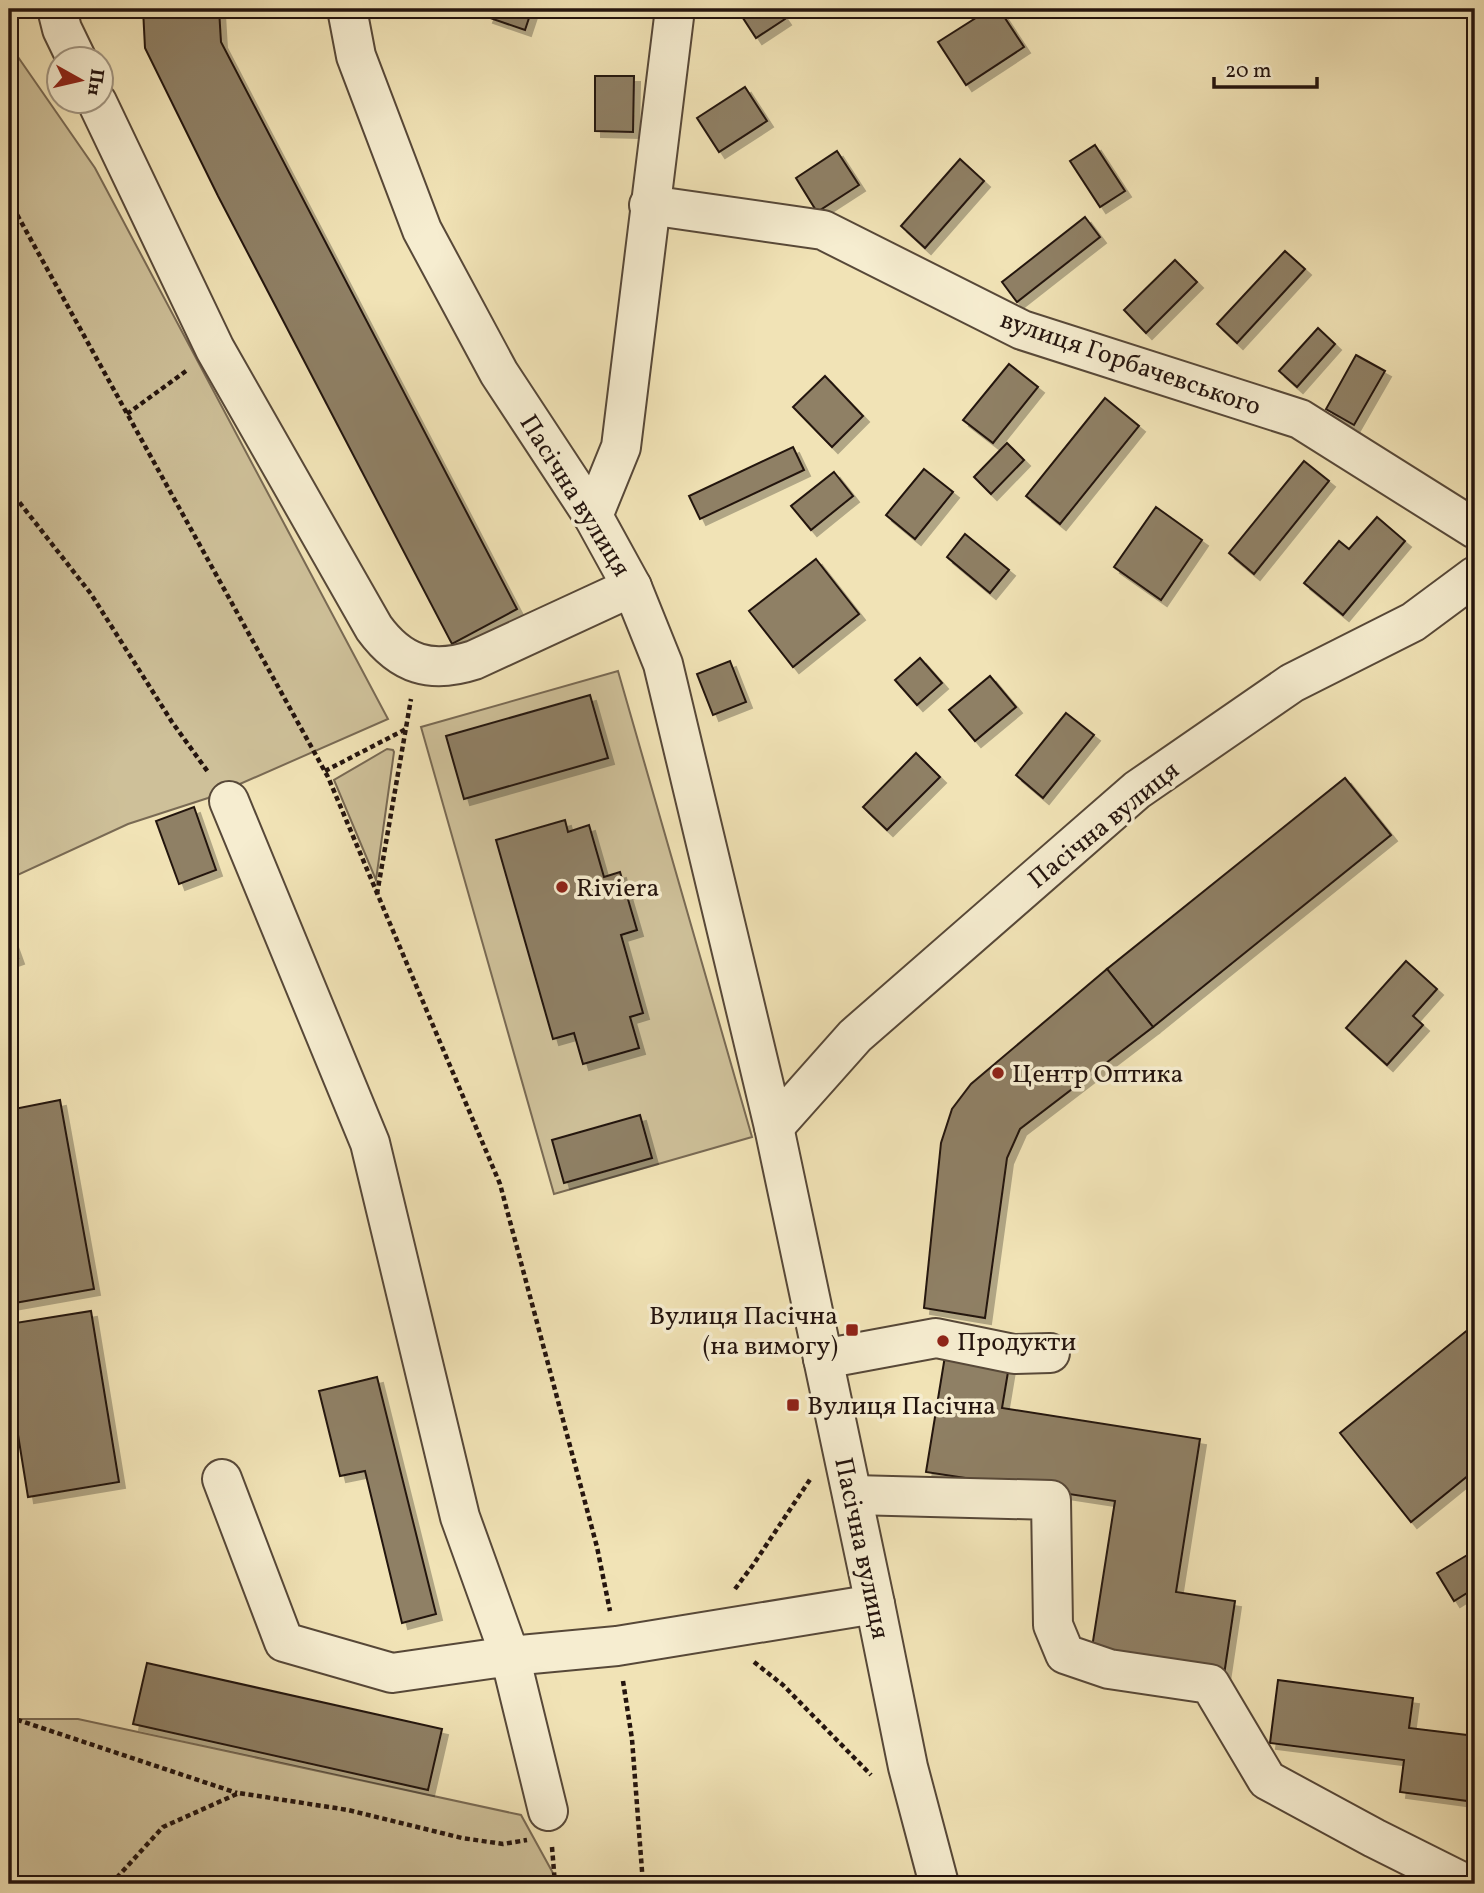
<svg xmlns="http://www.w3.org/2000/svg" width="1484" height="1893" viewBox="0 0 1484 1893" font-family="Vollkorn,serif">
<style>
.green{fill:#cec099;stroke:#796a54;stroke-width:2}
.building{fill:#8f8065;stroke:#24140e;stroke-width:2;filter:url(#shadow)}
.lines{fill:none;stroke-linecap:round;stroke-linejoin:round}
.minor-casing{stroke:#574838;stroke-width:42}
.path{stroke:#24140e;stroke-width:4.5;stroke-dasharray:5 3.5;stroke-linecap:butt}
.minor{stroke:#f6edd0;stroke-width:38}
.poi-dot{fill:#8f2418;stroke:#f6edd0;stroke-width:2.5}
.labels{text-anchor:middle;stroke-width:7;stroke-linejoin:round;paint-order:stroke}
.street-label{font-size:26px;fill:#24140e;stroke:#f6edd0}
.poi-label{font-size:26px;fill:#24140e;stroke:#f6edd0;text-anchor:start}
</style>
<defs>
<filter id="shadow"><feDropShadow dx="6" dy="6" stdDeviation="0" flood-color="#0004"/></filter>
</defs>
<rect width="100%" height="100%" fill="#f1e3b6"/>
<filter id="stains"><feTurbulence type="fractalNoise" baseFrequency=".00286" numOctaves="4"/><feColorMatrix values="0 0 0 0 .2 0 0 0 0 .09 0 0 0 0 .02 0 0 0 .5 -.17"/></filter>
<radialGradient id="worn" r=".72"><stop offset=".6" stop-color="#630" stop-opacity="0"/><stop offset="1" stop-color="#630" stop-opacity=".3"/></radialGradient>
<g class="green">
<polygon points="9,44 95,168 388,719 208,798 128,824 9,879"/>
<polygon points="618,671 752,1137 554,1194 421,727"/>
<polygon points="387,749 393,750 394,752 376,880 334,780"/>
<polygon points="9,1719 78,1719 521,1815 559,1884 9,1884"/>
</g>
<g class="building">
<polygon points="143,9 219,9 221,42 517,609 452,644 218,196 145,48"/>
<polygon points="490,9 532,9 525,30 487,17"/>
<polygon points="750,9 778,9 785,19 756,38 741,15"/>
<polygon points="990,9 999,9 1024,47 966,85 938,42"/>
<polygon points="595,76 634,76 633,132 595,131"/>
<polygon points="745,87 767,121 719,152 697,118"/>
<polygon points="1095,145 1125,191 1100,207 1070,161"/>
<polygon points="837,151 859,185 817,212 796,178"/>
<polygon points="960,159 984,181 925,248 901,226"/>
<polygon points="1085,217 1100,237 1017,302 1002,282"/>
<polygon points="1285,251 1305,269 1237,343 1217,324"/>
<polygon points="1175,260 1197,282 1146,333 1124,310"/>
<polygon points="1318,328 1335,344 1297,387 1279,371"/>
<polygon points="1356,355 1385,371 1354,425 1326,409"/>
<polygon points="1009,364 1038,387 993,443 963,420"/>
<polygon points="825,376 863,416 832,447 793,407"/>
<polygon points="1105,398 1139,426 1060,524 1026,496"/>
<polygon points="1007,443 1024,460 991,494 974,477"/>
<polygon points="793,447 804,470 700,519 689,496"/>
<polygon points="1304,461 1329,481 1254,574 1229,553"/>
<polygon points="924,469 953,492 915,539 886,515"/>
<polygon points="834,472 853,496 811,530 791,506"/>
<polygon points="1156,507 1202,540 1161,600 1114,567"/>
<polygon points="1377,517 1405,541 1343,615 1304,583 1339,541 1349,549"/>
<polygon points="965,534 1009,570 990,593 947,557"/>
<polygon points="816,559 859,614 793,667 749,611"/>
<polygon points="920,658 942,683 917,705 895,680"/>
<polygon points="730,661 746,702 713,715 697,674"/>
<polygon points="990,676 1016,707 975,741 949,710"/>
<polygon points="590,695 608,758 464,799 446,736"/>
<polygon points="1066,713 1094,735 1043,798 1016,775"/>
<polygon points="916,753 940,777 887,830 863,807"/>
<polygon points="1345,778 1391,835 1153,1027 1107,969"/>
<polygon points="194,807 216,870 179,884 156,821"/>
<polygon points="565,820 568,832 589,825 604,877 620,872 637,930 621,935 643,1013 630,1017 639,1048 583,1064 574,1033 553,1039 496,840"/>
<polygon points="9,933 18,958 9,961"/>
<polygon points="1406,961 1437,989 1413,1016 1423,1025 1387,1065 1346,1028"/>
<polygon points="1107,969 1153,1027 1020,1129 1007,1158 985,1318 924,1308 941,1143 952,1109 971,1084"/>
<polygon points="60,1100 94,1289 9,1304 9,1110"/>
<polygon points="640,1115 652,1158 564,1183 552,1140"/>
<polygon points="91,1311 119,1482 28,1497 9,1379 9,1324"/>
<polygon points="1475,1324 1475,1470 1411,1522 1340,1433"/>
<polygon points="945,1356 1009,1366 1002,1408 1200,1439 1176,1592 1235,1601 1224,1675 1091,1654 1115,1501 926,1472"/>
<polygon points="377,1377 436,1614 402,1623 365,1471 340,1476 319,1391"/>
<polygon points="1469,1554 1475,1564 1475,1588 1454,1601 1437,1573"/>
<polygon points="147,1663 442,1729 428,1790 133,1724"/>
<polygon points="1278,1680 1413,1698 1409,1728 1475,1736 1475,1802 1400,1792 1404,1760 1270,1743"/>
</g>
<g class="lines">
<g class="minor-casing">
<g id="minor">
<polyline points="57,9 62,29 77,60"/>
<polyline points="347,9 356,56 422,230 499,373 593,516 632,587 663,664 774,1127 875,1604 908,1767 939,1884"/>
<path d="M97,102L215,349L374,628C401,665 431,674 474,660L632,587"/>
<polyline points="649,205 823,230 1022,330 1300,419 1475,529"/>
<polyline points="593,516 621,447 675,9"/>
<polyline points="229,801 370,1143 460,1517 510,1656 617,1646 875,1604"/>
<polyline points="774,1127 855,1036 1137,790 1292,683 1413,622 1475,576"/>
<polyline points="823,1359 936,1338 1014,1354 1050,1353"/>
<polyline points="222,1479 284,1642 392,1673 510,1656 548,1811"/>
<polyline points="853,1495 1051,1500 1053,1625 1065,1654 1109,1669 1210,1684 1267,1780 1374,1838 1466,1884"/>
</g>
</g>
<g class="path">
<polyline points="9,200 328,777 500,1184 597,1547 610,1611"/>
<polyline points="127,414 186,371"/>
<polyline points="9,489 91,594 172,722 208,772"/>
<polyline points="325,771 406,729"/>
<polyline points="377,894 411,699"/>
<polyline points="735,1589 753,1565 811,1478"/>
<polyline points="754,1662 783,1685 871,1775"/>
<polyline points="623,1681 632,1739 643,1884"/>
<polyline points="9,1717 237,1793"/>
<polyline points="552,1847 555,1884"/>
<polyline points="111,1884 163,1827 239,1793 348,1810 462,1838 503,1844 527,1840"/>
</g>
<use href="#minor" class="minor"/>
</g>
<g class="poi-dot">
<circle cx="562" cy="887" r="7"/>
<circle cx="998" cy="1073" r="7"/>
<rect x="845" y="1323" width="14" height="14" rx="3.5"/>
<circle cx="943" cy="1341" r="7"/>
<rect x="786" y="1398" width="14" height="14" rx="3.5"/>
</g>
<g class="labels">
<g class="street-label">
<text transform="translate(1131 362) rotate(19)" y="9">вулиця Горбачевського</text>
<text transform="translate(576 495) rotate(58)" y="9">Пасічна вулиця</text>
<text transform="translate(1103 824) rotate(-39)" y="9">Пасічна вулиця</text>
<text transform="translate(863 1548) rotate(78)" y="9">Пасічна вулиця</text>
</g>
<g class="poi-label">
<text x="576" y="896">Riviera</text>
<text x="1012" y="1082">Центр Оптика</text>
<text x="838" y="1324" text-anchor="end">Вулиця Пасічна<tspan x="838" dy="30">(на вимогу)</tspan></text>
<text x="957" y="1350">Продукти</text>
<text x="807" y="1414">Вулиця Пасічна</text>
</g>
</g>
<rect width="1484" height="1893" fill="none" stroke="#f1e3b6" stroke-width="35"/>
<rect x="10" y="10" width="1463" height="1872" fill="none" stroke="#24140e" stroke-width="3.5"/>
<rect x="18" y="18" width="1449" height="1858" fill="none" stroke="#24140e" stroke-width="2"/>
<g transform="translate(80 80) rotate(98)"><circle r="33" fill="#f6edd0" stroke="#a29682" stroke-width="2"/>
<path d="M0-5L12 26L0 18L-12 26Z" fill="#8f2418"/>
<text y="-10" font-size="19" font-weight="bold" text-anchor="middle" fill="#24140e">Пн</text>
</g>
<path d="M1214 77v10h103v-10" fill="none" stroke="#24140e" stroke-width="3.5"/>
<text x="1225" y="77" font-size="21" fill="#24140e" stroke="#f6edd0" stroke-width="5" paint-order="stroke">20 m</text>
<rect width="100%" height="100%" filter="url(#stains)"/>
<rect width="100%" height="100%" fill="url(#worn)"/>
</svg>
